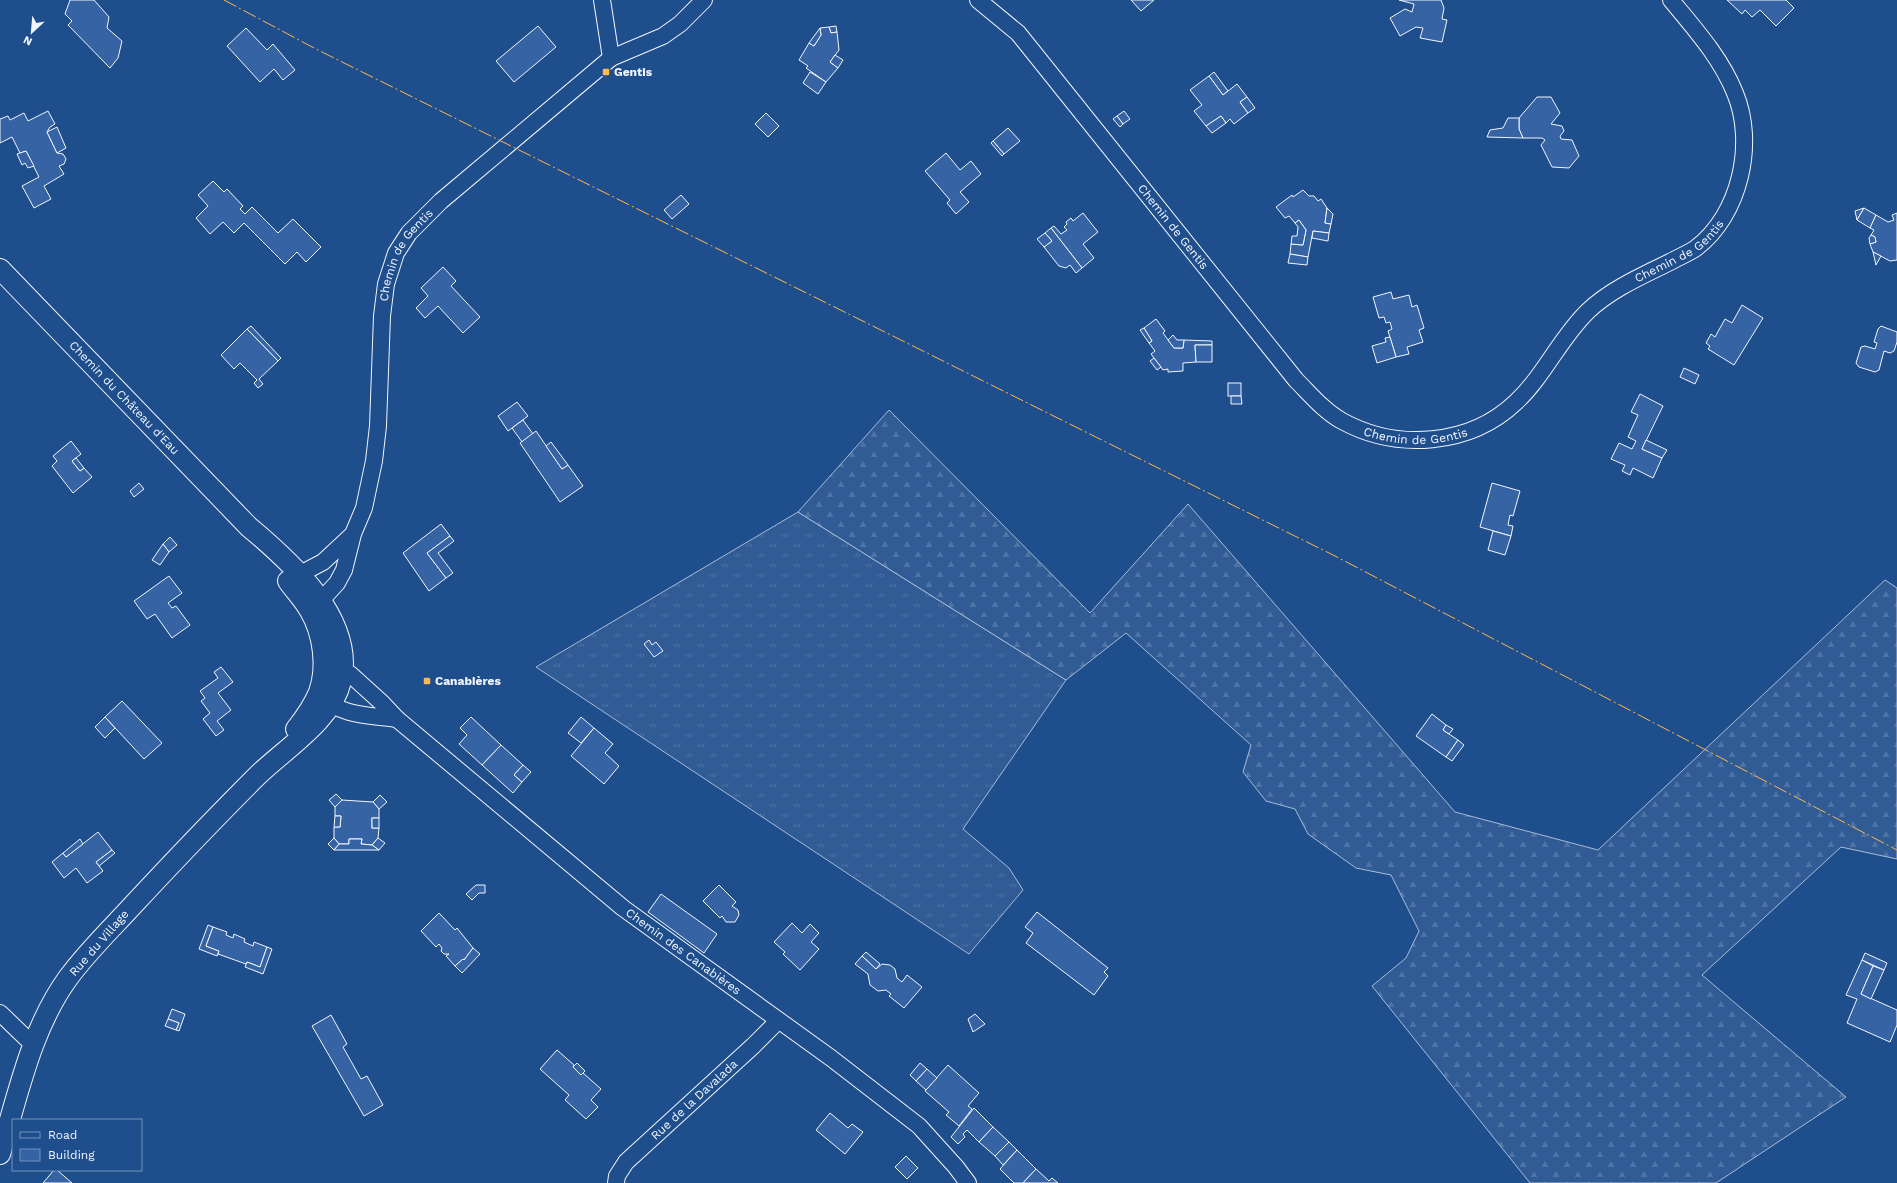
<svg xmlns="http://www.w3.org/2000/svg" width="1897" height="1183" font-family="'Work Sans',sans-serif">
<defs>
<pattern id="grass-tufts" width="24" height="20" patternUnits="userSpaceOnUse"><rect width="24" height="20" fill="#305b95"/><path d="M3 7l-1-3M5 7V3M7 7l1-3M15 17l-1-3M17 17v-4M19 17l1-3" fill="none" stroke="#4e73a5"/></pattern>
<pattern id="forest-firs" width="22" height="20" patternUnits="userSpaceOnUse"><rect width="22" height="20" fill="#305b95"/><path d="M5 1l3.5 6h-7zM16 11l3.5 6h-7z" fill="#4e73a5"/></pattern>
</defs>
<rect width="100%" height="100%" fill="#1f4e8c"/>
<!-- grass -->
<polygon fill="url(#grass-tufts)" stroke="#a8bbd7" points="798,512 1066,680 963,829 1009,868 1023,890 969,954 536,667"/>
<!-- forest -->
<polygon fill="url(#forest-firs)" stroke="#a8bbd7" points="889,410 1090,613 1188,504 1455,812 1598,850 1885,580 1897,588 1897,859 1841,847 1702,975 1846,1097 1716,1183 1530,1183 1372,986 1406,958 1419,931 1391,875 1356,868 1308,834 1295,809 1266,801 1243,772 1251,745 1126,633 1066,680 798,512"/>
<!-- building -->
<g fill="#3563a3" stroke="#f2f6ff">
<polygon points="70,0 94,0 109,17 107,28 122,41 118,58 110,68 68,25 72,21 65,14"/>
<polygon points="1131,0 1154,0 1141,11"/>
<polygon points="1399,0 1441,0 1444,8 1442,19 1447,20 1442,42 1420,38 1423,28 1416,27 1400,36 1390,18 1405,9 1412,12 1414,4"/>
<polygon points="1727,0 1786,0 1794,8 1776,26 1760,10 1752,17 1745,10 1742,14"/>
<polygon points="538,26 556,47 514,82 496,61"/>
<polygon points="836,26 837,32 831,33 829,27"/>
<polygon points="829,27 831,33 837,32 839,50 830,62 838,68 826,82 806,68 808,66 799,60 809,43 814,46 821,35 820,28"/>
<polygon points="246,28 267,50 273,44 295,70 283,80 274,69 260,82 227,46"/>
<polygon points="820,28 821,35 814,46 809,43"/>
<polygon points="835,55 843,60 838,68 830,62"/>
<polygon points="810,72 826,82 818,94 803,83"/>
<polygon points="1214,72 1228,91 1223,95 1209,76"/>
<polygon points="1209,76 1223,95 1237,84 1247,97 1240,102 1248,113 1234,124 1230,119 1226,123 1221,116 1206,126 1194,111 1202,105 1190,90"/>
<polygon points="1247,97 1255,108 1248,113 1240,102"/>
<polygon points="1537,97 1551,97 1560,113 1551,124 1562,126 1564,131 1560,136 1561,139 1572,140 1579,156 1569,168 1552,167 1541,145 1545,140 1542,138 1523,138 1519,129 1519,118"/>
<polygon points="48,111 55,124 50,127 47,132 57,153 63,154 66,159 64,164 59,166 64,174 44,186 51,199 34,208 22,186 39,177 26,151 20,153 12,137 0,143 0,119 8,116 10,120 24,113 28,121"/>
<polygon points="1124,111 1130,119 1123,124 1117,116"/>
<polygon points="766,113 779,126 768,137 755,124"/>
<polygon points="1117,116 1123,124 1120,127 1113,119"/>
<polygon points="1221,116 1226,123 1212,133 1206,126"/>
<polygon points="1508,118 1519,118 1519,129 1523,138 1487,137 1490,130 1503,128"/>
<polygon points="57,127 66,148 57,153 47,132"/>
<polygon points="1008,128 1020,141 1004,154 993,141"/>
<polygon points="993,141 1004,154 1002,156 991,143"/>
<polygon points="26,151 34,166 28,168 25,163 22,165 17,154"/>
<polygon points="946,153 960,170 971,161 981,174 960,192 969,202 956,214 947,203 950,200 925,171"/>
<polygon points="213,181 224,192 227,189 243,206 240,209 245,214 252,207 278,233 293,219 321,247 306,262 297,252 285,264 244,223 234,233 223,222 210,234 196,218 208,206 198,195"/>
<polygon points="1303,190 1309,196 1314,196 1318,201 1321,199 1327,208 1325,223 1331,224 1329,233 1313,231 1308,257 1290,254 1291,244 1303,245 1306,230 1299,220 1295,223 1289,216 1285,218 1276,207 1292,195 1293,197"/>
<polygon points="681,195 689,204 672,219 664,210"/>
<polygon points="1327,208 1333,214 1331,224 1325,223"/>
<polygon points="1864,208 1857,220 1855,211"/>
<polygon points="1864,208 1876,215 1870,228 1857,220"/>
<polygon points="1083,213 1098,232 1083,244 1094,258 1082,268 1051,228 1054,226 1061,234 1067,230 1064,227 1067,224 1066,222 1071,218 1073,221"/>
<polygon points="1897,213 1897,260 1890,261 1873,252 1870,244 1876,242 1875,237 1871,235 1874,230 1870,228 1876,215 1888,222 1894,220 1892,215"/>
<polygon points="1299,220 1306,230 1303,245 1291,244 1292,236 1297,236 1298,227 1295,223"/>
<polygon points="1051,228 1082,268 1076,273 1070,265 1066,268 1059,266 1044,247 1052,241 1045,233"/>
<polygon points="1313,231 1329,233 1328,241 1312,238"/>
<polygon points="1045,233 1052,241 1044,247 1037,239"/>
<polygon points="1871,235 1875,237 1876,242 1870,244 1869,238"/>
<polygon points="1873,252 1881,256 1876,265"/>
<polygon points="1290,254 1308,257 1307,265 1288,263"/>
<polygon points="443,267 456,281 451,286 480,317 463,333 438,306 425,318 416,308 428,296 421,288"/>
<polygon points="1391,292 1393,299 1409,295 1412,307 1417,305 1424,328 1419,330 1423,342 1407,347 1409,354 1396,357 1388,331 1392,329 1390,322 1386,323 1384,317 1379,318 1373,297"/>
<polygon points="1742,305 1763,318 1734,365 1708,349 1710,346 1706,343 1711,334 1715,337 1725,319 1732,323"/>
<polygon points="1156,319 1165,331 1163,333 1174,348 1183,348 1184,340 1212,341 1212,345 1195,345 1196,362 1183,363 1183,371 1168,372 1168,369 1163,370 1151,354 1155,351 1149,343 1152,341 1144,328"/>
<polygon points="251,326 281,358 278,361 247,329"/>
<polygon points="1881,326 1897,332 1897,342 1894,351 1890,353 1884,351 1879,370 1875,372 1859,367 1856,363 1861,347 1865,346 1875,349 1877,343 1874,342 1878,329"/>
<polygon points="1144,328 1152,341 1149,343 1140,330"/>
<polygon points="247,329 278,361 259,379 263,384 258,388 254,383 257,380 240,363 234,369 221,355"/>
<polygon points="1173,335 1177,340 1184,340 1183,348 1174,348 1168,340"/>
<polygon points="1390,337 1396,357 1377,363 1372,346 1386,342 1385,338"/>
<polygon points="1195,345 1212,345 1212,362 1196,362"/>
<polygon points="1154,358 1161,367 1157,370 1150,361"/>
<polygon points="1684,368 1699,375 1695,384 1680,377"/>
<rect x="1228" y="383" width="13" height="13"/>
<polygon points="1640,394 1663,406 1642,449 1662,458 1653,478 1633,468 1630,475 1622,471 1625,465 1611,459 1619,443 1632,449 1636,441 1628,437 1638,415 1631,412"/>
<polygon points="1231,396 1241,396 1242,404 1231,404"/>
<polygon points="517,402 528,416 508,431 498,416"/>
<polygon points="523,420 533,434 522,442 512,428"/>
<polygon points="536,431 562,469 568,465 583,486 560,502 520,443"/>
<polygon points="1646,440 1667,450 1662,458 1642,449"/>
<polygon points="71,441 81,454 72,461 80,471 84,468 92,477 73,493 52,466 57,461 53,456"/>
<polygon points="551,442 568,465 562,469 546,446"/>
<polygon points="76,458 84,468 80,471 72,461"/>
<polygon points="139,483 144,489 134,497 130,491"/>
<polygon points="1492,483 1520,491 1513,516 1510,515 1508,525 1513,526 1511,536 1480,527"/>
<polygon points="441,524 450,536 427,553 446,578 429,591 403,553"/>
<polygon points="1493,531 1511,536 1505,555 1488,550"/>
<polygon points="450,536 454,541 438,553 453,573 446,578 427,553"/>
<polygon points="170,537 177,545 169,552 163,544"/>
<polygon points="163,544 169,552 160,565 152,560"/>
<polygon points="169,576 182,593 168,603 172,608 176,606 190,625 172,638 155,614 147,619 134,601"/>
<polygon points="649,640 652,645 656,642 663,651 654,657 644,644"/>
<polygon points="221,667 233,682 218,693 231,710 217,721 224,730 216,736 203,719 210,713 201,701 205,698 200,691 218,678 214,672"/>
<polygon points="122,701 162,743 144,759 105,717"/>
<polygon points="1432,714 1446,725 1443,730 1458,740 1446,757 1416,736"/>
<polygon points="105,717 115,728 105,738 95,727"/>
<polygon points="471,717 501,745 482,765 459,744 467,735 460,728"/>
<polygon points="581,717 594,728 581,743 568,733"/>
<polygon points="1446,725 1453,729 1449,734 1443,730"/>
<polygon points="594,728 613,744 605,753 619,766 604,784 571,756"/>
<polygon points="1458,740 1464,745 1452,761 1446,757"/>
<polygon points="501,745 523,765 514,775 522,782 513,793 482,765"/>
<polygon points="523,765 531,772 522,782 514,775"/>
<polygon points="336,794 342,800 335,807 329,800"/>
<polygon points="380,795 387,802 379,809 373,802"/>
<polygon points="342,800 373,802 379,809 379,818 372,818 372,828 379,828 378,838 372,845 361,844 362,839 349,839 349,844 339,844 334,838 334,827 340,827 341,816 335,816 335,807"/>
<polygon points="335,816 341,816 340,827 334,827"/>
<rect x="372" y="818" width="7" height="10"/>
<polygon points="98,832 112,850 96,862 103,871 87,883 76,868 64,878 52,862 63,853 66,857"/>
<polygon points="334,838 339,844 334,850 328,844"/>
<polygon points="378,838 385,843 379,850 372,845"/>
<polygon points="80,839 83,844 66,857 63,853"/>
<polygon points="349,839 362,839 361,844 372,845 379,850 334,850 339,844 349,844"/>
<polygon points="112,850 115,853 99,866 96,862"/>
<polygon points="476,885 485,885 485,893 479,893 472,900 466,894"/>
<polygon points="719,885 736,902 732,906 738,910 739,915 735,922 726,922 722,916 720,918 703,901"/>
<polygon points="661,894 717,934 704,953 648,912"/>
<polygon points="1037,912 1108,968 1104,972 1108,976 1094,995 1026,943 1033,933 1025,927"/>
<polygon points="439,913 455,930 457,928 473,948 464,960 463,959 455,966 446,956 449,954 444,954 441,951 442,948 439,944 436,947 421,931"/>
<polygon points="792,923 802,933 810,924 819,933 811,942 819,949 800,970 783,954 785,952 774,942"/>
<polygon points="208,925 213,927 206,946 219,951 217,956 199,949"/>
<polygon points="213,927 227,932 226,935 233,938 234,934 245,939 244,942 253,946 254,942 267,947 260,967 247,962 246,964 218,954 219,951 206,946"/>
<polygon points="267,947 272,949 263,974 245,967 247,962 260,967"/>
<polygon points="473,948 480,954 462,973 455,966 463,959 464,960"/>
<polygon points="866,952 880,964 876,969 862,956"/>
<polygon points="1865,953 1887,963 1884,970 1862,960"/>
<polygon points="862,956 876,969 882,964 890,965 895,969 897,978 902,982 907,975 922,987 904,1008 889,996 891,994 886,990 878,991 870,985 868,974 855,964"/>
<polygon points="1862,960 1873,966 1861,994 1897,1010 1897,1025 1890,1042 1847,1023 1857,999 1846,995"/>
<polygon points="1873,966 1884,970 1871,999 1861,994"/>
<polygon points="172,1009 185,1014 179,1031 176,1030 179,1023 168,1019"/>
<polygon points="975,1014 985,1024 973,1032 968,1019"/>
<polygon points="331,1015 347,1044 343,1047 361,1079 367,1076 383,1105 364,1116 312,1026"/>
<polygon points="168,1019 179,1023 176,1030 165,1026"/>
<polygon points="557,1050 574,1065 573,1067 581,1075 583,1073 601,1089 591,1100 598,1107 586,1119 565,1100 569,1095 540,1069"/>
<polygon points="577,1063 585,1071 581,1075 573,1067"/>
<polygon points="920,1063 927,1069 916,1081 910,1075"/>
<polygon points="948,1065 979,1093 968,1106 972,1109 959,1126 946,1115 949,1112 925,1091"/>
<polygon points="927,1069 937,1078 926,1090 916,1081"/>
<polygon points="974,1108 993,1127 979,1142 967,1130 963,1134 965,1137 958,1144 951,1137"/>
<polygon points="830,1113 848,1128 852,1124 863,1132 845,1154 816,1130"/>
<polygon points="993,1127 1009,1142 995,1156 979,1142"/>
<polygon points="1009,1142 1017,1150 1003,1165 995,1156"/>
<polygon points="1017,1150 1036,1169 1023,1183 1014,1183 1000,1169"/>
<polygon points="906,1156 918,1168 907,1179 895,1167"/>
<polygon points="1036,1169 1049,1181 1052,1178 1058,1183 1023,1183"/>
<polygon points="54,1170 57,1170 72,1183 43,1183"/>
</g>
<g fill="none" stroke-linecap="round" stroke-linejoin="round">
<defs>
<g id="minor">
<polyline points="602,0 611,58"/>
<path id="s1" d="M978,0l40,33 278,347c14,14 28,31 46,41 55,30 128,25 174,-19 28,-26 44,-64 72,-91 23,-22 56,-36 84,-50 7,-4 17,-8 24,-13 44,-33 60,-105 39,-155 -14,-35 -40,-64 -64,-93"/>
<path id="s2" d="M353,534l-30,28 -19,10 -4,4 -1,20 20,2 7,-3 11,-12 7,-13 9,-36 11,-26 10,-47 4,-35 4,-110 4,-32 10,-31 13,-20 32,-32 170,-143 52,-22 17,-12 24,-24"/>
<path d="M322,696c19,21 49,19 75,23l-15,-16 -32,-29 -19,-1"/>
<path id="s3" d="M397,719l226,189 208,150 88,68 37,41 12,16"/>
<polyline points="0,1013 26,1038 34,1042"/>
<path id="s4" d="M616,1183l1,-7 9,-14 127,-116 25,-25"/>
</g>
<g id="tertiary">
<path id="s5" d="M0,269l249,258c42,35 106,92 92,154 -9,40 -58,69 -85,96 -42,42 -83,85 -123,128 -22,24 -46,47 -65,73 -37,51 -50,117 -68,176"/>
<path d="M288,581c7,10 16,19 22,30 13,22 18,56 9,81 -5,12 -15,27 -23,37"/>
</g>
</defs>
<!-- minor casing -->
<use href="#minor" stroke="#f2f6ff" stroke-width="18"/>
<!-- tertiary casing -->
<use href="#tertiary" stroke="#f2f6ff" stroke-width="22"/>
<!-- minor -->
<use href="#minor" stroke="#1f4e8c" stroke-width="16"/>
<!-- tertiary -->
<use href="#tertiary" stroke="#1f4e8c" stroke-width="20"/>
<!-- power -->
<polyline stroke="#ffb74d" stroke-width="1" stroke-dasharray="14 3 2 3" stroke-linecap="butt" points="224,0 314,48 1335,556 1897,850"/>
</g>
<!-- markers -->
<g fill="#ffb74d" stroke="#1f4e8c" stroke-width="1.5">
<rect x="602" y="68" width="8" height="8" rx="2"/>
<rect x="423" y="677" width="8" height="8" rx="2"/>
</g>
<g text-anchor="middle" stroke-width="3" stroke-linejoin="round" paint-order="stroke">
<!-- poi labels -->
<g font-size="12" font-weight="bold" fill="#f2f6ff" stroke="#1f4e8c" text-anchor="start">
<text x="614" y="76">Gentis</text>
<text x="435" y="685">Canabières</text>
</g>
<!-- street labels -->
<g font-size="12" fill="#f2f6ff" stroke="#1f4e8c">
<text dy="4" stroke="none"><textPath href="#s1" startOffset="300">Chemin de Gentis</textPath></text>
<text dy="4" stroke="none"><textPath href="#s1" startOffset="971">Chemin de Gentis</textPath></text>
<text dy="4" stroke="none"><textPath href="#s2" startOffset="473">Chemin de Gentis</textPath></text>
<text dy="4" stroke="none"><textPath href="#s5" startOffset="179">Chemin du Château d'Eau</textPath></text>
<text dy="4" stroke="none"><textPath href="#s1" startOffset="635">Chemin de Gentis</textPath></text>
<text transform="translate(99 943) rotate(-49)" y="4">Rue du Village</text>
<text dy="4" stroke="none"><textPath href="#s3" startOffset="369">Chemin des Canabières</textPath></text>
<text dy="4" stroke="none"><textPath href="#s4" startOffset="116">Rue de la Davalada</textPath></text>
</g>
</g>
<!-- legend -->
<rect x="12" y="1119" width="130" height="52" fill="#1f4e8c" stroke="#7391ba"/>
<rect x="20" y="1132" width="20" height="6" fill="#1f4e8c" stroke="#7391ba"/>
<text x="48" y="1139" font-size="12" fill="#f2f6ff">Road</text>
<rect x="20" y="1149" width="20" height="12" fill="#3563a3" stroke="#7391ba"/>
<text x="48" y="1159" font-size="12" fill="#f2f6ff">Building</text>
<!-- north arrow -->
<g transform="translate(32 32) rotate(206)" stroke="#1f4e8c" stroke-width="3" paint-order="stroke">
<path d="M0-3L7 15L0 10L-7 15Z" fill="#f2f6ff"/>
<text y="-6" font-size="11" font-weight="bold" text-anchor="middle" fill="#f2f6ff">N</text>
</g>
</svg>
